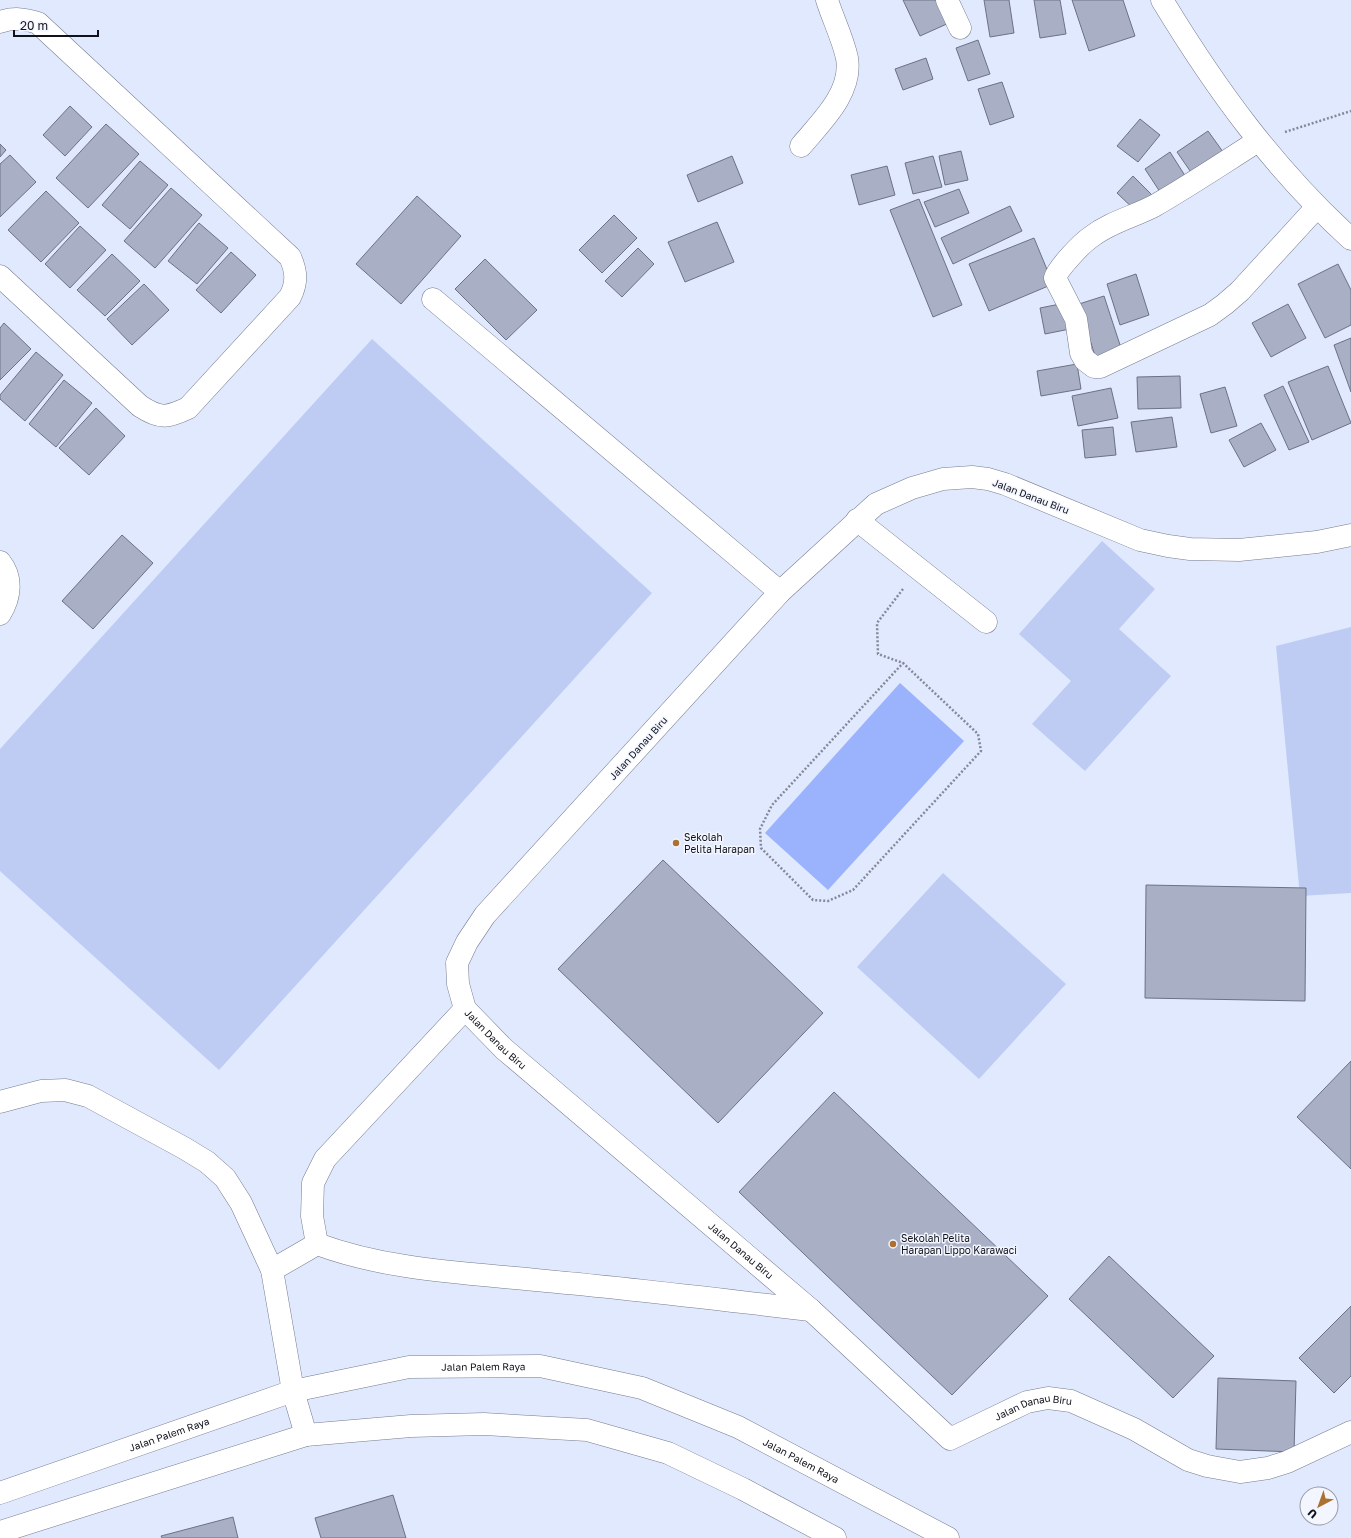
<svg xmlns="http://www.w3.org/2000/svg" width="1351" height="1538" font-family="'Golos Text',sans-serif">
<rect width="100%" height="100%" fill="#e1e9fe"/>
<!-- green -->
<g fill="#beccf4">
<polygon points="372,339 652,593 219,1070 0,871 0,749"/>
<polygon points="1102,541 1155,589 1119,629 1171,676 1085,771 1032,724 1071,681 1019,634"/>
<polygon points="1351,627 1351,893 1300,896 1276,646"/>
<polygon points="943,873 1066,984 979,1079 857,967"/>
</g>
<!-- water -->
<polygon fill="#9bb2fd" points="900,683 964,741 828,890 765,833"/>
<!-- building -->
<g fill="#a9b0c5" stroke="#6c7285">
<polygon points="903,0 938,0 949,23 920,36"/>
<polygon points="984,0 1009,0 1014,33 990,37"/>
<polygon points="1034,0 1060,0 1066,34 1040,38"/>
<polygon points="1072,0 1123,0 1135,36 1089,51"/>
<polygon points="978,40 990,74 968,81 956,48"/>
<polygon points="926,58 933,79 903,90 895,69"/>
<polygon points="1002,82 1014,117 990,125 978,89"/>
<polygon points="70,106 92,127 65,156 43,135"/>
<polygon points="1140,119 1160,135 1138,162 1117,146"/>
<polygon points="106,124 139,154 88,208 56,178"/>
<polygon points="1208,131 1226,156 1195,178 1177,152"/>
<polygon points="0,144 6,150 0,157"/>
<polygon points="961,151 968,180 945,185 939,156"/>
<polygon points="1170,152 1189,182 1164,198 1145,169"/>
<polygon points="10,155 36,182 0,217 0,164"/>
<polygon points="732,156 743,183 698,202 687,175"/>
<polygon points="933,156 942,187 913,194 905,163"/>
<polygon points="140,161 168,185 130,229 102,205"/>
<polygon points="887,166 895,195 859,205 851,175"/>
<polygon points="1133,176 1153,196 1138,213 1117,193"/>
<polygon points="171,188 202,215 155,268 124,241"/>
<polygon points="959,189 969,213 935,227 924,202"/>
<polygon points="46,191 79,223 41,262 8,230"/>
<polygon points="417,196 461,236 401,304 356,264"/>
<polygon points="919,199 962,305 933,317 890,210"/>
<polygon points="1010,206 1022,231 953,264 941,238"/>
<polygon points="614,215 637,238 602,273 579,250"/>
<polygon points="717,222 734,262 685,282 668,242"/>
<polygon points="199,223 228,248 197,284 168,261"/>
<polygon points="80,226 106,250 70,288 45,264"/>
<polygon points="1034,238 1053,284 989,311 969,264"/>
<polygon points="638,248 654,264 622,297 605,281"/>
<polygon points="231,252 256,275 221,313 196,290"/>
<polygon points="112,254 140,281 105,316 77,290"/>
<polygon points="485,259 537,310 506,340 455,289"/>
<polygon points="1338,264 1351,290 1351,325 1325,338 1298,284"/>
<polygon points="1136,274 1149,315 1120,325 1107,284"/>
<polygon points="144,284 169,310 132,345 107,319"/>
<polygon points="1104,296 1122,351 1096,359 1079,304"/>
<polygon points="1065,303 1070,329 1045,334 1040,308"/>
<polygon points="1288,304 1306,338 1271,357 1252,323"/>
<polygon points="4,323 31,349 0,380 0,328"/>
<polygon points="1351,338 1351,392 1334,345"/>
<polygon points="36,352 63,375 25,421 0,399 0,395"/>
<polygon points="1077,364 1081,389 1041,396 1037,371"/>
<polygon points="1328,366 1351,423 1312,440 1288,382"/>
<polygon points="1180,376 1181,408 1138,409 1137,377"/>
<polygon points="64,380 92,403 56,447 29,424"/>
<polygon points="1283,386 1309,442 1289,450 1264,395"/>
<polygon points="1225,387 1237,426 1211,433 1200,394"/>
<polygon points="1111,388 1118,418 1078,426 1072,396"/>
<polygon points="96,408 125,436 89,475 59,448"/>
<polygon points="1172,417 1177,447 1136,452 1131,422"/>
<polygon points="1261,423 1276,450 1244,467 1229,440"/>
<polygon points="1113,427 1116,455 1085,458 1082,430"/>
<polygon points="122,535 153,563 93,629 62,601"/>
<polygon points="663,860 823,1013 718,1123 558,969"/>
<polygon points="1146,885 1306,888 1305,1001 1145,998"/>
<polygon points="1351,1061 1351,1169 1297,1117"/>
<polygon points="834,1092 1048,1296 952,1395 739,1192"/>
<polygon points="1109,1256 1214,1356 1173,1398 1069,1299"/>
<polygon points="1351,1306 1351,1376 1334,1393 1299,1358"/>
<polygon points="1218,1378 1296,1381 1294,1452 1216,1449"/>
<polygon points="393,1495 406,1538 321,1538 315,1518"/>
<polygon points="233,1517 238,1538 162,1538 161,1536"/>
</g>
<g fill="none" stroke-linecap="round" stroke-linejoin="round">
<defs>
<g id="minor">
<polyline points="947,0 960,28"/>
<path d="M1162,0c54,89 112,169 189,239"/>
<path d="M0,22c14,-5 24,-3 38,1l252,234c7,15 7,26 0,40l-102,111c-21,10 -28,11 -48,-2l-140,-130"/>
<path d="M1258,141c-35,22 -69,45 -104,65 -21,11 -44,16 -63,31 -9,6 -33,31 -36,41l21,41 5,34 4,7 9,7h6l110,-52 15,-11 15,-13 76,-83"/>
<path d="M801,146c19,-23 52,-53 46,-88 -4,-19 -14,-39 -20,-58"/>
<polyline points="433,299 780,592"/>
<polyline points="857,520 986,622"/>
<path id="s1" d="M1351,535l-34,7 -78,8 -49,-1 -22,-3 -28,-6 -135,-56 -17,-5 -16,-2 -29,2 -31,9 -36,16 -96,88 -295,323 -18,27 -10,21 1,21 7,25 39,40 307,261 139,129 77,-37 21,-4 23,3 63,28 54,31 19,6 33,6 28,-4 19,-6 64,-30"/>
<path d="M0,562c13,16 10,36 0,52"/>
<polyline points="0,1102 41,1091 65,1090 88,1096 184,1148 207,1162 225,1178 241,1203 272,1270 293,1391 306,1435"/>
<polyline points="317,1244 312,1216 313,1183 325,1159 465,1009"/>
<path d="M272,1270l45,-26c73,27 152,29 229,37 89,8 177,19 265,29"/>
<path id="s2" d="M0,1493l293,-102 116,-24 131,-1 102,22 96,39 210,111"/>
<polyline points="0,1532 306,1435 411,1426 484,1424 587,1430 668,1453 743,1489 835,1538"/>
</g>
</defs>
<!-- minor casing -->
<use href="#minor" stroke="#767c8f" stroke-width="23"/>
<!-- path -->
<g stroke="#838998" stroke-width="2.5" stroke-dasharray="2 2" stroke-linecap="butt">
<polyline points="1285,132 1351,111"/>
<polyline points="903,589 877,623 878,654 903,663 978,734 981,751 853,890 828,901 813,900 761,848 760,829 772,805 903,663"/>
</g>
<!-- minor -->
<use href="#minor" stroke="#fff" stroke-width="22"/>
</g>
<!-- markers -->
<g fill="#ac7132" stroke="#f3f6ff" stroke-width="1.5">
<circle cx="676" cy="843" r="4"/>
<circle cx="893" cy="1244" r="4"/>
</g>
<g text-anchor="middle" stroke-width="3" stroke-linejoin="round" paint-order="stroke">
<!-- street labels -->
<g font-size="10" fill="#10121a" stroke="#f3f6ff">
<text transform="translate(1031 496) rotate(21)" y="4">Jalan Danau Biru</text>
<text transform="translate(638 748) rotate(-48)" y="4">Jalan Danau Biru</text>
<text dy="4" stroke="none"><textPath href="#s1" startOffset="1207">Jalan Danau Biru</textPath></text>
<text dy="4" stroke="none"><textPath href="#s1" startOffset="1531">Jalan Danau Biru</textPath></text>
<text dy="4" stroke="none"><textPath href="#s2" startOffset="503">Jalan Palem Raya</textPath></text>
<text dy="4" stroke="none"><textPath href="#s1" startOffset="1903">Jalan Danau Biru</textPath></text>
<text dy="4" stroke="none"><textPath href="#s2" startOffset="179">Jalan Palem Raya</textPath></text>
<text dy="4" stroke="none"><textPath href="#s2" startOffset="839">Jalan Palem Raya</textPath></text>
</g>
<!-- poi labels -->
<g font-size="10" fill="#10121a" stroke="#f3f6ff" text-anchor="start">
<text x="684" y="841">Sekolah<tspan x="684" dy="12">Pelita Harapan</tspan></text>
<text x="901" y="1242">Sekolah Pelita<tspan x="901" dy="12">Harapan Lippo Karawaci</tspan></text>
</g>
</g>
<!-- north arrow -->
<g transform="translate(1319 1506) rotate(221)"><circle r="19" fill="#f3f6ff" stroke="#989ba3"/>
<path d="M0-3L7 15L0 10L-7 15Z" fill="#ac7132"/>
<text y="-6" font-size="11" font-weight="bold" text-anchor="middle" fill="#10121a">U</text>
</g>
<!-- scale -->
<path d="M14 30v6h84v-6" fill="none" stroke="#10121a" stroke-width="2"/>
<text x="20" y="30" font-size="12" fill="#10121a" stroke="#f3f6ff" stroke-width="3" paint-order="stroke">20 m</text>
</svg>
